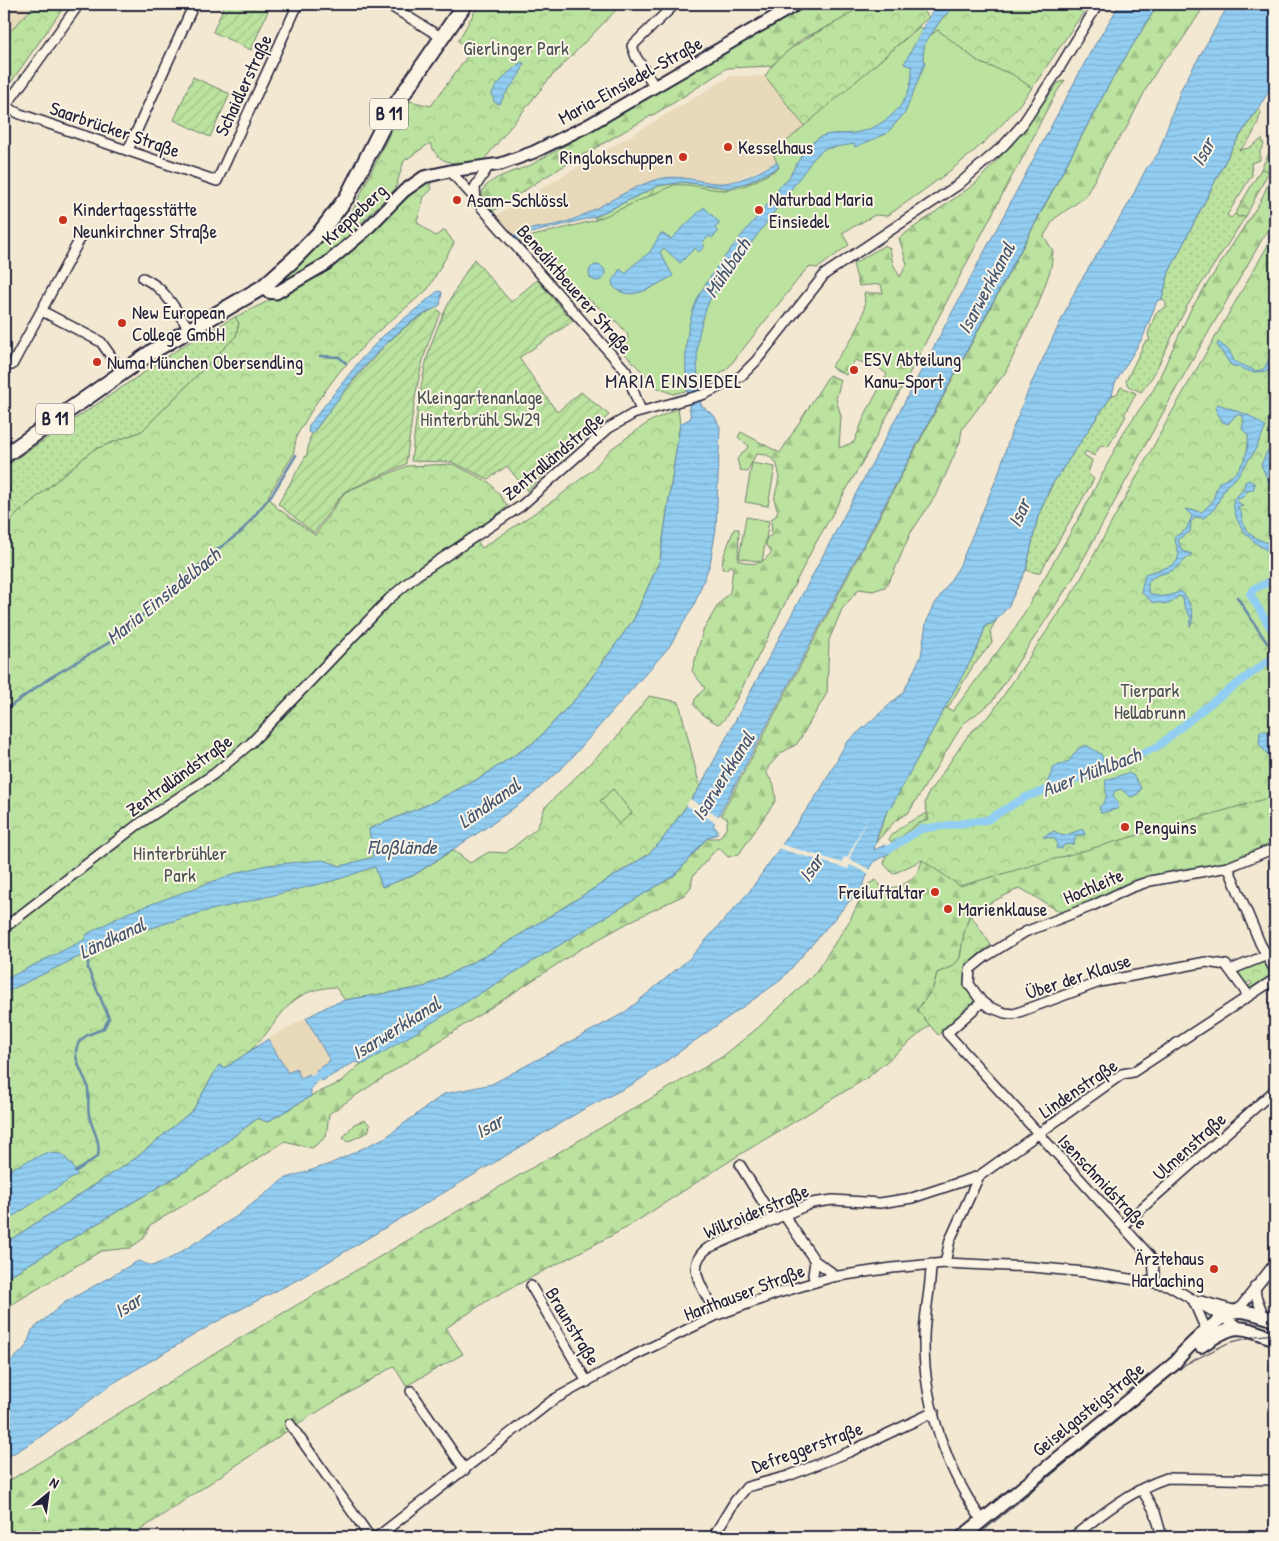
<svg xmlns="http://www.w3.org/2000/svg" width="1279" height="1541" font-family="'Patrick Hand',sans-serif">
<defs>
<pattern id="grass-dots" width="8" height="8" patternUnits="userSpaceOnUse" patternTransform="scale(1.25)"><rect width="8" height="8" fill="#bbe29e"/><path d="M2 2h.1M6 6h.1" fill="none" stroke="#a0c289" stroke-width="1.8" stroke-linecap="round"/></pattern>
<pattern id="forest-firs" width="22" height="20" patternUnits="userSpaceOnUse" patternTransform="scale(1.25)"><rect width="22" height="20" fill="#bbe29e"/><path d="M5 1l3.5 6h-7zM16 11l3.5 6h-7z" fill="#a0c289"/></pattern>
<pattern id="park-crowns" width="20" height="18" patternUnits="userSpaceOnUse" patternTransform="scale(1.25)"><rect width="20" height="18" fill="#bbe29e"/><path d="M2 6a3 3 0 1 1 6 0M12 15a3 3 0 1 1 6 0" fill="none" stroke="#a0c289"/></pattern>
<pattern id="garden-furrows" width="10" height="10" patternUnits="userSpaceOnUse" patternTransform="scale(1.25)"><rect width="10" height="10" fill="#bbe29e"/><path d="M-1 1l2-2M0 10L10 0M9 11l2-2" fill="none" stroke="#a0c289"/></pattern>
<pattern id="water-rules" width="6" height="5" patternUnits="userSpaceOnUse" patternTransform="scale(1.25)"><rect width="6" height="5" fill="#92cef2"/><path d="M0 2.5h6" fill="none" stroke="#7eb1d0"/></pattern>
</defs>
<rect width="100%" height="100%" fill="#f3e8d2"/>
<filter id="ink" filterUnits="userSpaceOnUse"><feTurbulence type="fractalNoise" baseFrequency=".02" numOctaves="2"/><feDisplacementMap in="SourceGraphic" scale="10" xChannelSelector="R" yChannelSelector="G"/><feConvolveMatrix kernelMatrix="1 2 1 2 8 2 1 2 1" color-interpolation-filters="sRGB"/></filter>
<g filter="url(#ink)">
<!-- built -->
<g fill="#e9d9bb">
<polygon points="4,4 36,4 4,38"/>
<polygon points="731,76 765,76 805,127 773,153 777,162 733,181 717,183 676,177 652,181 586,214 565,222 520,231 512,237 499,220 497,215"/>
<polygon points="306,1018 330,1062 316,1070 322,1081 315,1085 309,1074 301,1078 288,1073 268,1039"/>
</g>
<!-- grass -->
<g fill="url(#grass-dots)" stroke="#6e826c">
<path d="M1258,109l3,3c-4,15 -9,28 -22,38l10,-2 13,-9 2,6 -4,6v9l-9,3 1,12 -25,40 4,3 4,-4 5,3 6,-1 -59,90 -34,70 -12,16 -13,-6 -2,-5 19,-39 5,-1 -2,-7 8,-21 10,-6v-4l-4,-4 7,-27 63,-124z"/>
<polygon points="1275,142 1275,158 1269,171 1261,169"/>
<polygon points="235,317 239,323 236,336 142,431 93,450 18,513 4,529 4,467 186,344"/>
<polygon points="1121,387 1136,393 1124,415 1126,416 1108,447 1101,445 1094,456 1086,451 1084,455 1092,460 1088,474 1094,479 1041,571 1037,573 1026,570 1038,516 1053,483 1112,395 1117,394"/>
<polygon points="997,619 990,631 992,643 973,666 947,709 944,707 978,647 986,625 992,624"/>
</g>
<!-- forest -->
<g fill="url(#forest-firs)" stroke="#6e826c">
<path d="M810,4h54l-21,15 -41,20 -31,27 -44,2 -52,34 -130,75 -50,33 -5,2c-26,-30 19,-38 41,-47z"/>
<polygon points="1158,4 1201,4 1201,11 1180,43 1162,62 1148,85 1126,129 1110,151 1085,197 1054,219 1044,236 1053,251 1051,268 1038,305 1005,373 962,429 960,442 938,492 910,534 893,574 885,587 873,591 859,589 842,609 829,640 827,693 797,744 781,753 768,767 767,774 774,785 776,800 739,854 728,857 718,847 693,876 691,887 684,895 635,919 579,950 352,1098 329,1114 326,1137 312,1148 285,1141 208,1191 150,1225 143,1239 130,1248 101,1251 4,1309 4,1279 197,1164 258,1118 267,1122 311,1096 341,1082 358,1066 675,875 707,838 719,838 726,829 728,819 721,815 1112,79"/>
<path d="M1065,80c-22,30 -34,67 -54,98l-139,267 -58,101 -77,152 -13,22 -6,4 -14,-8 -10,-11 1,-6 10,-11 -13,-17 11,-40 15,-26 12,-13 3,-24 -2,-3 -4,4h-5l1,-11 11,-29h5l-1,31c16,6 23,5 34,-8l-6,-7v-7l6,-3 -1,-16 5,-3 2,-6c-8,-13 1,-21 1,-36 0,-3 -2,-8 -3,-12l-9,-7 -11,-1 -9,18 -7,-2 -3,-11 12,-13 -11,-9 3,-5 39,21 49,-78 12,5 -5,19 5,17 -2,32 15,-6 12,-29 21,-39 -8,-6 -24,-8 -9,15 -15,-8c16,-23 38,-45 33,-74h19l-2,-9 -22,2 -6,-22 32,-19 5,4 3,15 7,13 7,-13 -8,-26 77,-55 39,-42 43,-58z"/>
<polygon points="779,167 775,185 644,198 640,203 596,220 594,217 658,186 683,182 729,188 749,182"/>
<polygon points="1275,168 1275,217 1177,387 1072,580 992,702 963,724 909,812 895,821 876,842 888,808 890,809 944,707 953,711 1016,627 1083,511 1125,430 1154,389 1191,309 1260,202"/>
<polygon points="1261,169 1269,171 1246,216 1239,217 1235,214"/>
<path d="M1275,761v84l-45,19 -69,12 -99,37 -42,-25 -50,25 -6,20 -4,25 -7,8 -16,7 -4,15 -16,22 13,15 -63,53 -128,77 -113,73 -136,71 -44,29 17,26 -57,32 -12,-20 -95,57 -169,114h-126v-53l238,-147 480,-280 38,-31 55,-53 35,-53 17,-35 9,-5 7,9c19,-1 35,-9 39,-29z"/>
<path d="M966,797l-56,37 -19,8 -2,-3c12,-19 56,-32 77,-42z"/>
<polygon points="365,1120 370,1125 368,1132 347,1142 343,1138 354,1124"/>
</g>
<!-- park -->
<g fill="url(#park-crowns)" stroke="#6e826c">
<polygon points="36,4 66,4 4,92 4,38"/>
<path d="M479,4h143l-73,75 -66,82c-24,3 -43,7 -53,-18l-26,18 -9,28 -70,70 -47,27 75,-76 37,-77 20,-32 21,5 40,-55 -13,-10z"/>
<path d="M864,4h53l12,13 -124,110 -40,-51c18,-29 49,-41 77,-57 8,-4 14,-13 22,-15z"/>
<polygon points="958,4 1089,4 1032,88 1011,74 980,63 939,31 931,34 943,17"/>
<path d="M428,178l4,11 -8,8 -7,25 18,14 10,-6 9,13 -26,46 -52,44 -36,38 -24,32 -19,32 -4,20 -25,41 8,11 39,28 30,-43 62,-26 46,-2 36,18 19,24 -36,28 10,14 75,-50 35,-28 19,-21 38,-27 29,-14 2,16 -20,136 -26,59 -55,76 -43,46 -56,37 -51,26 -60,25 13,58 32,-12 39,-25 17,13 19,-11 17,1 31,-25 8,-21 70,-68 34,-43 30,6 21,85 -38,53 -13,14 -160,100 -65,33 -79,13 -10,-13c-50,3 -51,31 -82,61 -7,7 -17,12 -25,18l-5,2 -4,-3 -26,45 -57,48 -132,86v-715l14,-16 75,-63 49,-19 94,-95 3,-13 -4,-6 44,-21z"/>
<polygon points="1275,233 1275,796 960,886 922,860 893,874 884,864 887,848 917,824 929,820 925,804 928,794 969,734 991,714 1077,586 1172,412"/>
<path d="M970,914l21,31c-17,12 -22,17 -27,37l14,19 -40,34 -21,-25 16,-22 4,-15 16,-7 7,-8 4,-25z"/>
<polygon points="1262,961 1272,974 1249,989 1247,987 1252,984 1250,981 1245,984 1238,972"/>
</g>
<!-- garden -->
<g fill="url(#garden-furrows)" stroke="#6e826c">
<polygon points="225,4 271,4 251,50 213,32"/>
<polygon points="193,77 230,94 210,137 174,120"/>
<path d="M474,259l37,43 26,-22 36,41 -54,37 38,54 24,-20 28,23 -82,76 -20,-25 -19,13 -36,-17 -41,-1c5,-37 8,-74 18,-110 10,-32 27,-64 45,-92z"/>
<path d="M436,307l5,6c-24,46 -28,100 -35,151l-62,28 -30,41 -36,-29 29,-50 3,-17 31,-42 45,-51 22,-19z"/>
</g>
<!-- pitch -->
<g fill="#bbe29e" stroke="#6e826c">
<path d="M919,27l13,7 6,-4 42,33 32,11 20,14c-41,57 -88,88 -145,128l-12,-1 -33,18 7,12 -31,23 -9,-1 -6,6 -75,95 -26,19 -29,7 -15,-6 -37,-38 6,-8 1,-7 -10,-12 -31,-25 -5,5 -57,-62 4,-4 67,-17 78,-35c17,-2 34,5 51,5 19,-1 38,-13 54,-22l-6,-15z"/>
<polygon points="752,463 775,467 768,506 745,502"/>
<polygon points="746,517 769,521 762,562 739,558"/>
<polygon points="613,789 632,813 619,824 600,801"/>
</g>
<!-- water -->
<g fill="url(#water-rules)" stroke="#6589a9">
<path d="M940,4h18l-15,13 -18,26 -2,12 2,8 -20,50 -19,21 -31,13 -1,-3 -30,5 -10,9 -104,141c-17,41 -14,62 -9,106l14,12 5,10 -4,102 -6,35 -16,41 -25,42 -103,117 -33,30 -37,27 -82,54 -32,12 -7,-20c-15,4 -27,10 -43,14l-137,33 -81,26 -110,53v-13l80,-40 3,-6 40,-21 109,-40 31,-8 56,-5 18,6 32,-9 -4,-28 60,-25 51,-26 56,-37 43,-46 55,-76 26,-59 20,-136 11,-6c-6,-37 -10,-82 6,-118 15,-33 57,-78 80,-108l3,-7 6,-3c9,-14 17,-34 31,-43 11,-8 25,-4 37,-6 32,-5 60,-31 58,-66l-8,-3 27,-50z"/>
<polygon points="1120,4 1158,4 1112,79 713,826 717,829 717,834 707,838 675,875 364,1064 355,1062 322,1081 316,1070 330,1061 306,1018 330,1005 345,1000 424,987 489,954 649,854 662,840 700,787 1090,53"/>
<polygon points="1229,4 1275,4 1275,82 1232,148 1169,272 1162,299 1157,301 1143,337 1115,383 1112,395 1051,486 1038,516 1026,570 1008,607 992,624 986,625 978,647 890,809 888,809 878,832 874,850 885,845 890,853 873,862 862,887 781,980 635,1083 584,1109 301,1278 216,1322 115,1382 36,1440 4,1459 4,1368 26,1347 32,1330 64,1303 138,1261 152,1266 173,1257 237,1216 284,1179 330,1164 386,1137 444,1094 492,1084 624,1013 689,959 749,892 821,789 846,743 903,693 921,656 926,623 935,604 959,567 998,475 1011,433 1031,384 1057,329 1078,285 1128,205 1146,169 1158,154 1181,89"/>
<path d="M520,63h4c-4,17 -18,26 -24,41l-6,-2 -2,-9c8,-13 16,-20 28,-30z"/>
<path d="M777,162l2,5 -30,15 -20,6 -46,-6 -25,4 -64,31 -71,18 -8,6 -3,-4c16,-11 36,-9 54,-15 33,-11 65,-38 98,-44 18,-3 35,4 53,5 21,1 42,-11 60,-21z"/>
<path d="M704,207l16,16 -5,5 3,4 -6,6 -3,-2 -7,7 3,3 -6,6 -4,-4 -15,15 -16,-15 -4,4 13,24c-17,8 -42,29 -60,10l-1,-5 8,-12 6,5 5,-7 19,-15 11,-19 10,6z"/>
<circle cx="597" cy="273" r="8"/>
<path d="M438,291l4,1 -2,13c-11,7 -23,12 -33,20 -37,30 -67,71 -95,109l-4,-2 1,-7 53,-67 21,-22z"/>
<polygon points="1218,342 1229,350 1234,361 1256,371 1264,369 1268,361 1275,359 1275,371 1252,372 1231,365 1217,345"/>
<path d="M1218,404l32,12 16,11 -12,25 -18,26 -10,8 -11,22 -11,10 -9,-1 -4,5 -1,10 -12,7 4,12 10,3c-6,5 -12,11 -19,16 -11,6 -30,4 -24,23 11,6 21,3 32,-2 8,8 16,27 9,35l1,-8 -7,-12 -1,-8 -4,-2 -10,8 -17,-2 -11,-10 4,-18 26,-8 6,-5 2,-7 -5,-17 12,-7 6,-14 -7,-7 17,3 10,-10 7,-20c20,-4 31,-28 29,-47l-6,-6 2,-9 -2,-5h-6l-8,9 -5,-2 -8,-13z"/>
<polygon points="1275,434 1275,462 1269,466 1272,481 1269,482 1261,465"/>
<path d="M1249,480l6,4 -2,6 -6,1 -4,6 -7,3 7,6 -6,1c6,6 4,9 6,15 3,13 14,17 25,21l7,-3v14c-23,-10 -41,-27 -42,-54l10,-10 2,-8z"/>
<polygon points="1260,731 1267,731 1275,742 1275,759 1268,755 1259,744"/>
<polygon points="1086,745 1101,754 1107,768 1049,788 1047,783 1054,767 1069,761 1078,749"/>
<path d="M1128,773l6,3 7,12 -3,6 -7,3 -10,-8 -6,2 -2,4 6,11 -2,3 -16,4 -2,-6c12,-8 5,-18 7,-27z"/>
<polygon points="1083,829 1085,835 1076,835 1074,844 1064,845 1062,849 1056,848 1057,843 1054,838 1043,837 1054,831 1063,836"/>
<polygon points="268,1039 288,1073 296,1068 301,1078 309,1074 315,1085 311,1089 311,1096 267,1122 258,1118 197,1164 4,1279 4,1244 136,1158 193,1110 219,1065 223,1068 228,1066"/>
<polygon points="46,1153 62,1154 72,1165 77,1175 4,1222 4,1172"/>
</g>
<!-- pier -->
<g fill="#f3e8d2">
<polygon points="690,799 720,817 716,823 686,805"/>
<polygon points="869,814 849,859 871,870 869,874 850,865 848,869 777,848 780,844 843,863 842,861 844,857 847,858"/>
</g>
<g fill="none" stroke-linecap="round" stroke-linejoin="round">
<!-- stream -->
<g stroke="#6589a9" stroke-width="2.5">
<polyline points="320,356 339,357 346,363"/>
<polyline points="1237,597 1267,643"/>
<polyline points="4,711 48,679 115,639 218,549 241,532 273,493 296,455"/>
<path d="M75,1172l23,-16c3,-17 -6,-26 -9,-41 -2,-10 1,-21 -2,-31 -6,-15 -21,-35 -1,-48 5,-3 13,-5 18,-8l5,-10 -21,-49v-10"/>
</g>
<!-- canal -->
<g stroke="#92cef2" stroke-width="8">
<polyline points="1275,580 1255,588 1250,594 1271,629 1275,631"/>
<polyline points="889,849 921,829 987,820 1026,797 1107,768 1157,747 1211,703 1275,656"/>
<polyline points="305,1084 327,1071"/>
</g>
<defs>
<g id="minor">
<polyline points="387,4 441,37"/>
<polyline points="655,87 636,57 632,46 675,4"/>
<polyline points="4,106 20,114 217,181 298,4"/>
<polyline points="5,107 79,4"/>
<polyline points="128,150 194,4"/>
<polyline points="488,167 475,187 476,201 626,371 641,411"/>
<polyline points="450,171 471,194 475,195"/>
<path d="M143,278c24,11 32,32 47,52"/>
<polyline points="42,311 101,342 122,372"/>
<polyline points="12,365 81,237"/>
<polyline points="1228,867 1260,943 1275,971"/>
<polyline points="4,928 136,826 214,774 251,743 389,599 417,575 521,506 609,428 633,414 705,394 741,376 756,361 825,274 958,185 1004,145 1022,125 1057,72 1098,4"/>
<polyline points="1230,970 1265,956"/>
<polyline points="1248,995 1226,965 1206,962 1100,982 1014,1014 1005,1013 989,1007 982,1002 969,984 970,969 985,957 1025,932 1092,906 1130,888 1150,881 1228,867 1275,848"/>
<polyline points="982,1002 947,1033 1149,1255 1153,1261 1155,1282"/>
<polyline points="740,1165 774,1220"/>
<polyline points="784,1215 815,1261 831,1272 832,1277"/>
<polyline points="1123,1225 1275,1090"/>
<polyline points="945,1263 950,1240 979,1176 1122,1074 1133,1072 1275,979"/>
<path d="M931,1264c0,27 -8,53 -7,80 0,61 23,127 58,176"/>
<polyline points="815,1282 813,1275 815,1261"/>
<polyline points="531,1286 587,1382"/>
<polyline points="1255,1286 1256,1296 1264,1317"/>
<polyline points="1193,1300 1207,1332"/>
<polyline points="1201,1301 1237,1311"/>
<polyline points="1235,1314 1275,1263"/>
<path d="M717,1315c-11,-22 -35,-49 -9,-67l104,-45 21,-3 47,3 32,-5 67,-22"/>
<polyline points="411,1391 465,1470"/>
<polyline points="290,1424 370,1537"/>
<polyline points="1142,1490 1155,1512 1162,1537"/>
<polyline points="377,1537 553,1400 627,1359 717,1315 775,1294 832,1277 892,1268 945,1263 1032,1267 1085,1272 1168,1285 1241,1328"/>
<polyline points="713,1537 735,1501 747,1487 788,1476 849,1452 934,1412"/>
<path d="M1073,1537c27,-22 60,-48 94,-59l108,2"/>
</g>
<polyline id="tertiary" points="263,287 268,292 276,293 326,264 365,231 404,191 424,177 450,171 501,164 534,152 587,126 797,4"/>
<g id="secondary">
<path d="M1201,1346c35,-24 37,-21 74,-7"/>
<path d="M962,1537l212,-173c8,-12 49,-52 63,-53 12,-1 27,6 38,9"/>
</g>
<polyline id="primary" points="4,456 153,351 263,287 293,260 322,230 347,197 388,116 465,4"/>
</defs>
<!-- minor casing -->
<use href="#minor" stroke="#22223b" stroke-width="12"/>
<!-- tertiary casing -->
<use href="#tertiary" stroke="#22223b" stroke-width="15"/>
<!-- secondary casing -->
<use href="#secondary" stroke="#22223b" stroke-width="16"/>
<!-- primary casing -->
<use href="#primary" stroke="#22223b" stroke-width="18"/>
<!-- minor -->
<use href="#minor" stroke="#fcf5e5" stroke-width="9"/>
<!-- tertiary -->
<use href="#tertiary" stroke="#fcf5e5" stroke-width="11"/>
<!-- secondary -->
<use href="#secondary" stroke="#fcf5e5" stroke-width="12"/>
<!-- primary -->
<use href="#primary" stroke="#fcf5e5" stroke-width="14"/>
<!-- tram -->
<polyline stroke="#22223b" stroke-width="1" points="976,1537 1186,1364 1228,1343 1256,1336 1275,1334"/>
</g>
</g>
<!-- markers -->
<g fill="#c8321e" stroke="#fcf5e5" stroke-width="2">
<circle cx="728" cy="147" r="5"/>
<circle cx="683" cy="157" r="5"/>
<circle cx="457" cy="200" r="5"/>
<circle cx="759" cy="210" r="5"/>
<circle cx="63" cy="220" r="5"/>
<circle cx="122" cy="323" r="5"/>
<circle cx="97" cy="362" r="5"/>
<circle cx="854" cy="370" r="5"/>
<circle cx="1125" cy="827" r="5"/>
<circle cx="935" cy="892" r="5"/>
<circle cx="948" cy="909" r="5"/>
<circle cx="1214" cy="1269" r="5"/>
</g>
<g text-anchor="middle" stroke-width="4" stroke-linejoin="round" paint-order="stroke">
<!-- shield labels -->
<g fill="#fcf5e5" stroke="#63616e" stroke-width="1">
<rect x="370" y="98.5" width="38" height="31" rx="4"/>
<rect x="36" y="403.5" width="38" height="31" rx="4"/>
</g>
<g font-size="18" font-weight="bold" fill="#22223b">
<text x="389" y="120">B 11</text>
<text x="55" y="425">B 11</text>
</g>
<!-- park labels -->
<g font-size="19" fill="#485254" stroke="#fcf5e5">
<text x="516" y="55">Gierlinger Park</text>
<text x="480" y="404">Kleingartenanlage<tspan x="480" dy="22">Hinterbrühl SW29</tspan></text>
<text x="1150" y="697">Tierpark<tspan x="1150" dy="22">Hellabrunn</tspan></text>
<text x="180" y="860">Hinterbrühler<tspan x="180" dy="22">Park</tspan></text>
</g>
<!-- street labels -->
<g font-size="19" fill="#22223b" stroke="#fcf5e5">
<text transform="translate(630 80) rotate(-29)" y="7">Maria-Einsiedel-Straße</text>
<text transform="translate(243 85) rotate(-65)" y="7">Schaidlerstraße</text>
<text transform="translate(115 129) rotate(19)" y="7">Saarbrücker Straße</text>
<text transform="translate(354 214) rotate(-43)" y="7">Kreppeberg</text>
<text transform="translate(575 289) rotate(49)" y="7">Benediktbeuerer Straße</text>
<text transform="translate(553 456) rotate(-40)" y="7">Zentralländstraße</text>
<text transform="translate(179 775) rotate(-36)" y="7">Zentralländstraße</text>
<text transform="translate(1093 886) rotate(-23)" y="7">Hochleite</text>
<text transform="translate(1078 976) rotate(-18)" y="7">Über der Klause</text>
<text transform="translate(1078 1088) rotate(-34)" y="7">Lindenstraße</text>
<text transform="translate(1189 1146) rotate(-42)" y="7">Ulmenstraße</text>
<text transform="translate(1103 1181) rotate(47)" y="7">Isenschmidstraße</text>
<text transform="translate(756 1211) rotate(-23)" y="7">Willroiderstraße</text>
<text transform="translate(744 1292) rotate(-21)" y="7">Harthauser Straße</text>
<text transform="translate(573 1326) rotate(59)" y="7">Braunstraße</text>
<text transform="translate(1088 1409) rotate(-39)" y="7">Geiselgasteigstraße</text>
<text transform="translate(807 1447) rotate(-20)" y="7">Defreggerstraße</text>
</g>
<!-- poi labels -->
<g font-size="19" fill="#22223b" stroke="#fcf5e5" text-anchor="start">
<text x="738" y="154">Kesselhaus</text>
<text x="673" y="164" text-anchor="end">Ringlokschuppen</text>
<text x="769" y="206">Naturbad Maria<tspan x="769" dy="22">Einsiedel</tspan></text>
<text x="467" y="207">Asam-Schlössl</text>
<text x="73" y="216">Kindertagesstätte<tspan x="73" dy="22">Neunkirchner Straße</tspan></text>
<text x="132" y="319">New European<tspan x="132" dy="22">College GmbH</tspan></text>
<text x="864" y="366">ESV Abteilung<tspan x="864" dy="22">Kanu-Sport</tspan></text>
<text x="107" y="369">Numa München Obersendling</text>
<text x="1135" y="834">Penguins</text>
<text x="925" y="899" text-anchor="end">Freiluftaltar</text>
<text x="958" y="916">Marienklause</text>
<text x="1204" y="1265" text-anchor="end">Ärztehaus<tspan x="1204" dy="22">Harlaching</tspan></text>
</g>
<!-- water labels -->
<g font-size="20" font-style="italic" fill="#445672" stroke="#fcf5e5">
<text transform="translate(1203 152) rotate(-62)" y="7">Isar</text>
<text transform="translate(727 268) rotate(-56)" y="7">Mühlbach</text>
<text transform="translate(986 288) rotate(-62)" y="7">Isarwerkkanal</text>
<text transform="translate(1019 513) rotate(-66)" y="7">Isar</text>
<text transform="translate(163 596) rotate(-39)" y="7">Maria Einsiedelbach</text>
<text transform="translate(1091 772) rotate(-21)" y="7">Auer Mühlbach</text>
<text transform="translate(723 776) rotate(-58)" y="7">Isarwerkkanal</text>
<text transform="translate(489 803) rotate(-35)" y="7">Ländkanal</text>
<text x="402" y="854">Floßlände</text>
<text transform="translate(811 868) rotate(-55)" y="7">Isar</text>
<text transform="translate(112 938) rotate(-25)" y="7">Ländkanal</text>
<text transform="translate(396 1028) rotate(-32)" y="7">Isarwerkkanal</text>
<text transform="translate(489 1126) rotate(-30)" y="7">Isar</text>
<text transform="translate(128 1305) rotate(-33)" y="7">Isar</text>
</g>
<!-- neighbourhood labels -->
<g font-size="20" letter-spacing="1" fill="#22223b" stroke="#fcf5e5">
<text x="674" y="388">MARIA EINSIEDEL</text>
</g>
</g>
<!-- margin -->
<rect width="1279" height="1541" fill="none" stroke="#fcf5e5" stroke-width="20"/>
<rect x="10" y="10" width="1259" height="1521" fill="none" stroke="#22223b" stroke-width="2" filter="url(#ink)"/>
<!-- north arrow -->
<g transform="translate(48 1494) rotate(29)" stroke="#fcf5e5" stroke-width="4" paint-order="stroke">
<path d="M0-4L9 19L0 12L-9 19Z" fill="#22223b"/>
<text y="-8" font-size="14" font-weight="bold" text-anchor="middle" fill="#22223b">N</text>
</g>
</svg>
